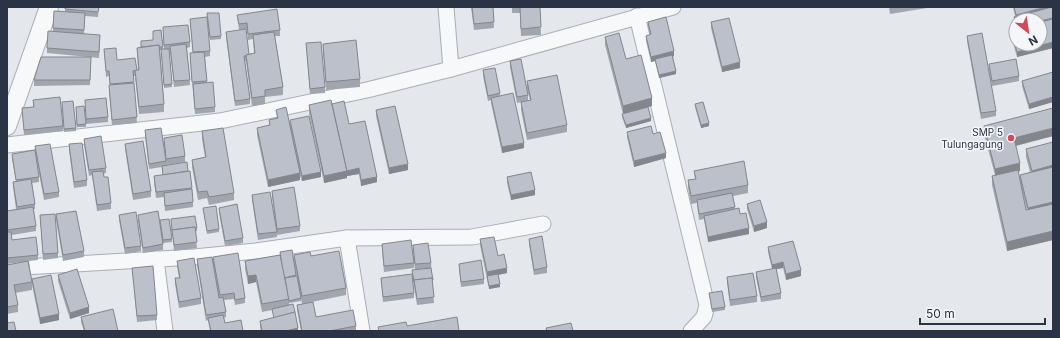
<svg xmlns="http://www.w3.org/2000/svg" width="1060" height="338" font-family="Inter,sans-serif">
<rect width="100%" height="100%" fill="#e4e7ec"/>
<g fill="none" stroke-linecap="round" stroke-linejoin="round">
<defs>
<g id="minor">
<polyline points="446,7 451,69"/>
<polyline points="637,16 707,305 704,317 691,331"/>
<polyline points="7,145 220,121 367,90 451,69 673,7"/>
<polyline points="347,238 362,331"/>
<polyline points="156,259 165,331"/>
<polyline points="7,268 194,257 256,251 347,238 472,237 543,224"/>
</g>
<polyline id="tertiary" points="7,126 49,7"/>
</defs>
<!-- minor casing -->
<use href="#minor" stroke="#a9aeb7" stroke-width="17"/>
<!-- tertiary casing -->
<use href="#tertiary" stroke="#a9aeb7" stroke-width="20"/>
<!-- minor -->
<use href="#minor" stroke="#f7f8fa" stroke-width="15"/>
<!-- tertiary -->
<use href="#tertiary" stroke="#f7f8fa" stroke-width="18"/>
</g>
<!-- wall -->
<g fill="#a1a5ae" fill-rule="evenodd">
<polygon points="65,7 99,7 98,17 85,16 84,34 100,40 99,58 47,53 47,48 53,31 54,11 65,12"/>
<polygon points="471,7 493,7 494,28 474,30"/>
<polygon points="512,7 540,7 541,35 521,36 520,13 512,13"/>
<polygon points="889,7 927,7 927,8 890,14"/>
<polygon points="1013,7 1052,7 1053,11 1053,48 1017,57 1011,36 1011,30 1016,29 1016,44 1040,44 1040,20 1016,20 1016,28 1014,22 1014,17 1015,16"/>
<polygon points="237,15 280,30 280,36 275,36 283,87 283,95 265,97 265,104 252,106 246,61 245,61 250,99 250,104 235,106 226,37 226,32 249,54 254,53 253,39 248,40 247,29 239,30"/>
<polygon points="207,16 221,36 221,39 210,40"/>
<polygon points="190,19 210,51 210,56 205,57 207,82 215,107 215,112 195,114 190,59 190,53 193,53"/>
<polygon points="648,22 674,56 673,57 676,74 659,78 655,61 651,62 646,41 646,36 650,35 648,27"/>
<polygon points="711,22 740,68 722,72 711,28"/>
<polygon points="163,27 190,42 190,47 187,48 190,85 174,87 170,50 169,50 172,87 164,88 161,50 160,50 164,104 164,112 139,114 135,76 133,76 137,123 112,125 109,91 109,85 110,85 109,76 106,77 104,49 117,60 137,70 138,70 137,48 141,47 153,40 161,30 163,49 164,49"/>
<polygon points="967,36 996,111 996,116 981,119 967,41"/>
<polygon points="605,37 626,59 652,106 648,107 651,121 626,128 622,117 622,114 623,114 605,45"/>
<polygon points="306,43 325,87 325,93 310,94"/>
<polygon points="323,44 360,79 360,87 326,90 323,51"/>
<polygon points="91,57 90,85 34,86 34,80"/>
<polygon points="510,61 528,95 528,101 517,103 510,67"/>
<polygon points="989,64 1019,76 1019,81 992,86 989,69"/>
<polygon points="483,70 500,93 500,96 524,148 502,153 491,103 491,100 488,101 483,76"/>
<polygon points="1053,72 1053,102 1029,109 1022,86 1022,81"/>
<polygon points="527,81 567,125 567,132 527,140 521,110 521,102 530,100 527,89"/>
<polygon points="33,100 63,126 63,131 24,135 22,108 33,107"/>
<polygon points="85,100 108,117 108,122 86,124"/>
<polygon points="695,104 709,126 701,128 695,107"/>
<polygon points="62,105 76,128 76,131 64,132"/>
<polygon points="309,105 349,124 377,182 361,186 359,174 347,176 347,178 324,183 309,113"/>
<polygon points="76,110 86,124 86,127 77,127"/>
<polygon points="276,110 290,123 321,177 302,181 300,176 300,180 268,187 257,135 257,128 269,125 269,120 277,118"/>
<polygon points="376,110 408,170 389,174 376,116"/>
<path d="M984,126l69,10 -37,10 4,25h-2l2,11v-7l10,-3 -4,-15v-8l27,91 -46,11 -15,-66v-9l3,-1 -11,-41zM1021,187l6,23h-1z"/>
<polygon points="145,130 166,161 166,165 188,171 190,171 193,202 193,207 165,211 164,197 156,198 154,181 154,176 163,175 162,167 149,169 145,136"/>
<polygon points="202,131 234,193 234,200 209,205 207,198 198,200 192,167 192,160 205,157 202,139"/>
<polygon points="627,132 653,134 666,158 634,167 627,137"/>
<polygon points="164,138 185,156 185,162 166,165 164,143"/>
<polygon points="84,139 106,168 106,173 103,174 111,203 111,209 97,211 92,175 89,176 84,145"/>
<polygon points="69,144 87,180 87,186 74,188 69,150"/>
<polygon points="125,144 151,191 151,197 133,200 125,149"/>
<polygon points="35,146 59,192 59,197 44,200 35,152"/>
<polygon points="12,154 39,177 39,182 32,183 35,204 35,209 33,209 36,226 36,231 12,235 12,240 38,255 38,260 29,261 32,282 32,279 59,320 40,324 32,285 32,290 15,293 18,305 18,312 7,314 7,265 22,262 7,264 7,211 16,209 13,187 13,182 16,181 12,159"/>
<polygon points="694,171 748,185 748,193 733,196 735,209 740,214 749,234 708,242 704,219 699,220 697,203 691,204 688,188 688,180 695,179"/>
<polygon points="507,177 535,195 511,200 507,183"/>
<polygon points="272,191 300,226 300,231 277,235 272,196"/>
<polygon points="252,195 277,232 277,237 258,240 252,200"/>
<polygon points="747,204 767,228 754,232 747,209"/>
<polygon points="203,208 219,229 219,232 207,234"/>
<polygon points="219,208 243,238 243,243 225,246 219,213"/>
<polygon points="56,214 84,251 84,257 63,261 56,220"/>
<polygon points="40,215 58,253 58,258 43,260"/>
<polygon points="119,215 141,246 141,251 125,254 119,220"/>
<polygon points="138,215 162,233 172,239 172,242 163,243 163,250 143,253 138,220"/>
<polygon points="171,219 197,228 197,231 195,231 197,248 174,251"/>
<polygon points="480,239 498,256 507,273 498,275 500,287 489,289 480,245"/>
<polygon points="529,239 547,267 547,273 534,275 529,244"/>
<polygon points="382,244 414,263 414,268 384,272 382,249"/>
<polygon points="413,245 431,263 434,303 417,305 412,273 412,270 415,270 413,250"/>
<polygon points="768,247 801,276 786,280 783,268 776,269 781,293 781,299 761,302 756,278 756,272 772,269 768,252"/>
<polygon points="292,250 301,298 301,301 289,303 289,302 289,305 298,331 261,331 260,327 260,321 274,318 272,310 262,312 256,282 248,284 245,269 245,261 280,255 280,252"/>
<polygon points="294,255 311,256 346,288 346,295 302,304 294,262"/>
<polygon points="213,257 245,298 245,303 235,305 234,299 224,300 226,312 226,317 224,318 225,323 243,331 210,331 208,320 206,321 197,265 197,259 219,298 213,262"/>
<polygon points="177,261 201,298 201,304 179,308 175,284 175,278 179,278 177,266"/>
<polygon points="459,264 484,279 484,284 461,287 459,269"/>
<polygon points="132,268 157,315 157,320 137,322"/>
<polygon points="58,275 89,313 70,319 58,281"/>
<polygon points="727,277 757,296 757,302 730,306 727,282"/>
<polygon points="381,278 414,293 414,298 383,302"/>
<polygon points="709,293 725,307 725,310 712,312"/>
<polygon points="297,305 316,317 356,326 356,331 301,331 297,310"/>
<polygon points="81,317 118,331 84,331 81,322"/>
</g>
<!-- shaded-wall -->
<g fill="#83868d">
<polygon points="1046,7 1052,7 1016,20 1016,15"/>
<polygon points="1053,18 1053,23 1040,26 1040,21"/>
<polygon points="1053,42 1053,48 1017,57 1017,52"/>
<polygon points="674,51 674,56 655,61 655,59 655,61 651,62 651,57"/>
<polygon points="740,62 740,68 722,72 722,67"/>
<polygon points="676,71 676,74 659,78 659,75"/>
<polygon points="1053,97 1053,102 1029,109 1029,104"/>
<polygon points="652,98 652,106 623,114 623,106"/>
<polygon points="651,118 651,121 626,128 626,125"/>
<polygon points="709,123 709,126 701,128 701,125"/>
<polygon points="1053,128 1053,136 1014,146 1014,138"/>
<polygon points="524,143 524,148 502,153 502,147"/>
<polygon points="666,153 666,158 634,167 634,161"/>
<polygon points="1020,163 1020,171 995,177 995,169"/>
<polygon points="408,164 408,170 389,174 389,168"/>
<polygon points="1053,165 1053,173 1032,179 1032,171"/>
<polygon points="359,168 359,174 347,176 347,178 324,183 324,176"/>
<polygon points="321,172 321,177 302,181 302,176"/>
<polygon points="300,173 300,180 268,187 268,180"/>
<polygon points="377,177 377,182 361,186 361,180"/>
<polygon points="535,190 535,195 511,200 511,195"/>
<polygon points="1053,202 1053,209 1028,215 1028,208"/>
<polygon points="767,222 767,228 754,232 754,226"/>
<polygon points="749,228 749,234 708,242 708,237"/>
<polygon points="1053,231 1053,240 1007,251 1007,242"/>
<polygon points="783,262 783,268 772,270 772,265"/>
<polygon points="507,268 507,273 487,277 487,272"/>
<polygon points="801,270 801,276 786,280 786,274"/>
<polygon points="256,275 256,282 248,284 248,276"/>
<polygon points="500,284 500,287 489,289 489,286"/>
<polygon points="89,307 89,313 70,319 70,313"/>
<polygon points="59,314 59,320 40,324 40,318"/>
<polygon points="298,328 298,331 286,331"/>
</g>
<!-- building -->
<g fill="#bbc0ca" stroke="#83868d">
<polygon points="65,7 99,7 98,12 65,9"/>
<polygon points="472,7 493,7 494,22 474,24"/>
<polygon points="520,7 540,7 541,27 521,29"/>
<polygon points="1014,7 1046,7 1016,15"/>
<polygon points="1052,7 1053,11 1053,18 1040,21 1040,20 1016,20 1016,22 1014,17"/>
<polygon points="277,9 280,30 248,34 247,23 239,24 237,15"/>
<polygon points="54,11 85,13 84,30 53,28"/>
<polygon points="207,13 219,13 221,36 210,37"/>
<polygon points="207,17 210,51 193,52 190,19"/>
<polygon points="666,17 674,51 651,57 646,36 651,34 648,22"/>
<polygon points="729,18 740,62 722,67 711,22"/>
<polygon points="1053,19 1053,42 1017,52 1011,30 1016,29 1016,44 1040,44 1040,22"/>
<polygon points="188,25 190,42 164,45 163,27"/>
<polygon points="246,29 249,54 246,55 246,56 244,56 250,99 235,101 226,32"/>
<polygon points="161,30 163,47 159,47 159,45 141,47 141,41 153,40 153,31"/>
<polygon points="48,31 100,35 99,52 47,48"/>
<polygon points="274,32 283,87 265,90 265,96 252,98 246,55 255,53 253,35"/>
<polygon points="619,33 626,59 641,55 652,98 623,106 605,37"/>
<polygon points="982,33 996,111 981,113 967,36"/>
<polygon points="356,40 360,79 326,82 323,44"/>
<polygon points="321,42 325,87 310,89 306,43"/>
<polygon points="186,44 190,80 174,81 170,46"/>
<polygon points="159,45 164,104 139,107 135,70 139,70 137,48"/>
<polygon points="116,48 117,60 135,58 137,70 133,71 134,82 110,84 109,71 106,71 104,49"/>
<polygon points="161,49 169,49 172,84 164,85"/>
<polygon points="204,52 207,81 192,82 190,53"/>
<polygon points="672,55 676,71 659,75 655,59"/>
<polygon points="41,57 91,57 90,80 34,80"/>
<polygon points="521,59 528,95 517,97 510,61"/>
<polygon points="1016,59 1019,76 992,81 989,64"/>
<polygon points="495,68 500,93 488,96 483,70"/>
<polygon points="1053,72 1053,97 1029,104 1022,81"/>
<polygon points="557,75 567,125 527,133 521,102 531,100 527,81"/>
<polygon points="213,82 215,107 195,109 193,84"/>
<polygon points="134,83 137,117 112,120 109,85"/>
<polygon points="513,93 524,143 502,147 491,98"/>
<polygon points="60,97 63,126 24,130 22,108 34,107 33,100"/>
<polygon points="106,98 108,117 86,119 85,100"/>
<polygon points="331,100 347,171 324,176 309,105"/>
<polygon points="73,101 76,128 64,129 62,102"/>
<polygon points="344,101 349,124 365,121 377,177 361,180 359,168 347,171 332,104"/>
<polygon points="703,102 709,123 701,125 695,104"/>
<polygon points="84,106 86,124 77,125 76,107"/>
<polygon points="395,106 408,164 389,168 376,110"/>
<polygon points="286,107 300,173 268,180 257,128 270,125 269,120 278,118 276,110"/>
<polygon points="648,107 651,118 626,125 622,114"/>
<polygon points="1053,108 1053,128 1014,138 1020,163 995,169 984,126"/>
<polygon points="309,116 321,172 302,176 290,120"/>
<polygon points="651,126 653,134 660,132 666,153 634,161 627,132"/>
<polygon points="161,128 166,161 149,164 145,130"/>
<polygon points="223,128 234,193 209,197 207,191 198,192 192,160 206,157 202,131"/>
<polygon points="182,135 185,156 166,159 164,138"/>
<polygon points="101,136 106,168 89,170 84,139"/>
<polygon points="143,141 151,191 133,194 125,144"/>
<polygon points="1053,142 1053,165 1032,171 1026,149"/>
<polygon points="82,143 87,180 74,182 69,144"/>
<polygon points="50,144 59,192 44,194 35,146"/>
<polygon points="35,150 39,177 16,180 12,154"/>
<polygon points="744,161 748,185 691,196 688,180 696,179 694,171"/>
<polygon points="187,162 188,171 163,175 162,166"/>
<polygon points="1053,167 1053,202 1028,208 1020,175"/>
<polygon points="1018,170 1026,210 1053,204 1053,231 1007,242 992,176"/>
<polygon points="103,171 104,177 108,177 111,203 97,205 92,172"/>
<polygon points="190,171 192,188 156,192 154,176"/>
<polygon points="531,172 535,190 511,195 507,177"/>
<polygon points="31,179 35,204 17,207 13,182"/>
<polygon points="294,187 300,226 277,229 272,191"/>
<polygon points="192,189 193,202 165,206 164,193"/>
<polygon points="270,192 277,232 258,234 252,195"/>
<polygon points="732,193 735,207 699,214 697,200"/>
<polygon points="760,200 767,222 754,226 747,204"/>
<polygon points="237,204 243,238 225,241 219,208"/>
<polygon points="216,206 219,229 207,231 203,208"/>
<polygon points="33,207 36,226 7,230 7,211"/>
<polygon points="739,208 740,214 746,213 749,228 708,237 704,216"/>
<polygon points="76,211 84,251 63,255 56,214"/>
<polygon points="158,211 163,244 143,248 138,215"/>
<polygon points="136,212 141,246 125,248 119,215"/>
<polygon points="55,214 58,253 43,254 40,215"/>
<polygon points="195,216 197,228 195,229 195,227 172,230 172,231 171,219"/>
<polygon points="169,219 172,239 163,240 160,220"/>
<polygon points="195,227 197,242 174,245 172,230"/>
<polygon points="7,232 11,232 12,240 36,237 38,255 7,258"/>
<polygon points="542,236 547,267 534,270 529,239"/>
<polygon points="494,237 498,256 504,254 507,268 487,272 480,239"/>
<polygon points="411,240 414,263 384,266 382,244"/>
<polygon points="793,241 801,270 786,274 783,262 772,265 768,247"/>
<polygon points="428,243 431,263 415,264 413,245"/>
<polygon points="292,250 296,275 284,278 280,252"/>
<polygon points="339,251 346,288 302,296 294,255 310,252 311,256"/>
<polygon points="238,253 245,298 235,300 234,293 220,295 213,257"/>
<polygon points="280,255 289,299 262,304 256,275 248,276 245,261"/>
<polygon points="212,257 219,298 223,297 226,312 206,315 197,259"/>
<polygon points="194,258 201,298 179,302 175,278 180,278 177,261"/>
<polygon points="481,260 484,279 461,282 459,264"/>
<polygon points="28,261 32,282 14,285 18,305 7,307 7,265"/>
<polygon points="153,266 157,315 137,316 132,268"/>
<polygon points="431,268 433,280 432,280 432,278 414,280 414,282 412,270"/>
<polygon points="776,268 781,293 761,297 756,272"/>
<polygon points="77,269 89,307 70,313 58,275"/>
<polygon points="753,273 757,296 730,300 727,277"/>
<polygon points="412,274 414,293 383,297 381,278"/>
<polygon points="498,274 500,284 489,286 487,276"/>
<polygon points="51,275 59,314 40,318 32,279"/>
<polygon points="297,276 301,298 289,301 285,278"/>
<polygon points="432,278 434,297 417,299 414,280"/>
<polygon points="722,291 725,307 712,309 709,293"/>
<polygon points="313,302 316,317 353,310 356,326 329,331 302,331 297,305"/>
<polygon points="293,304 295,312 274,318 272,309"/>
<polygon points="113,309 118,331 85,331 81,317"/>
<polygon points="295,312 298,328 286,331 262,331 260,321"/>
<polygon points="223,315 225,323 241,320 243,331 211,331 208,318"/>
<polygon points="457,317 459,331 379,331 378,327 406,322 407,326"/>
<polygon points="14,322 16,331 7,331 7,323"/>
<polygon points="571,323 573,331 547,331 546,328"/>
</g>
<!-- markers -->
<circle fill="#d1495b" stroke="#f4f6f9" stroke-width="1.5" cx="1011" cy="138" r="4"/>
<g text-anchor="middle" stroke-width="3" stroke-linejoin="round" paint-order="stroke">
<!-- poi labels -->
<g font-size="10" fill="#2b3445" stroke="#f4f6f9" text-anchor="end">
<text x="1003" y="136">SMP 5<tspan x="1003" dy="12">Tulungagung</tspan></text>
</g>
</g>
<!-- border -->
<rect width="1060" height="338" fill="none" stroke="#2b3445" stroke-width="16"/>
<!-- north arrow -->
<g transform="translate(1028 32) rotate(150)"><circle r="19" fill="#f4f6f9" stroke="#a4a8b1"/>
<path d="M0-3L7 15L0 10L-7 15Z" fill="#d1495b"/>
<text y="-6" font-size="11" font-weight="bold" text-anchor="middle" fill="#2b3445">N</text>
</g>
<!-- scale -->
<path d="M920 318v6h125v-6" fill="none" stroke="#2b3445" stroke-width="2"/>
<text x="926" y="318" font-size="12" fill="#2b3445" stroke="#f4f6f9" stroke-width="3" paint-order="stroke">50 m</text>
</svg>
